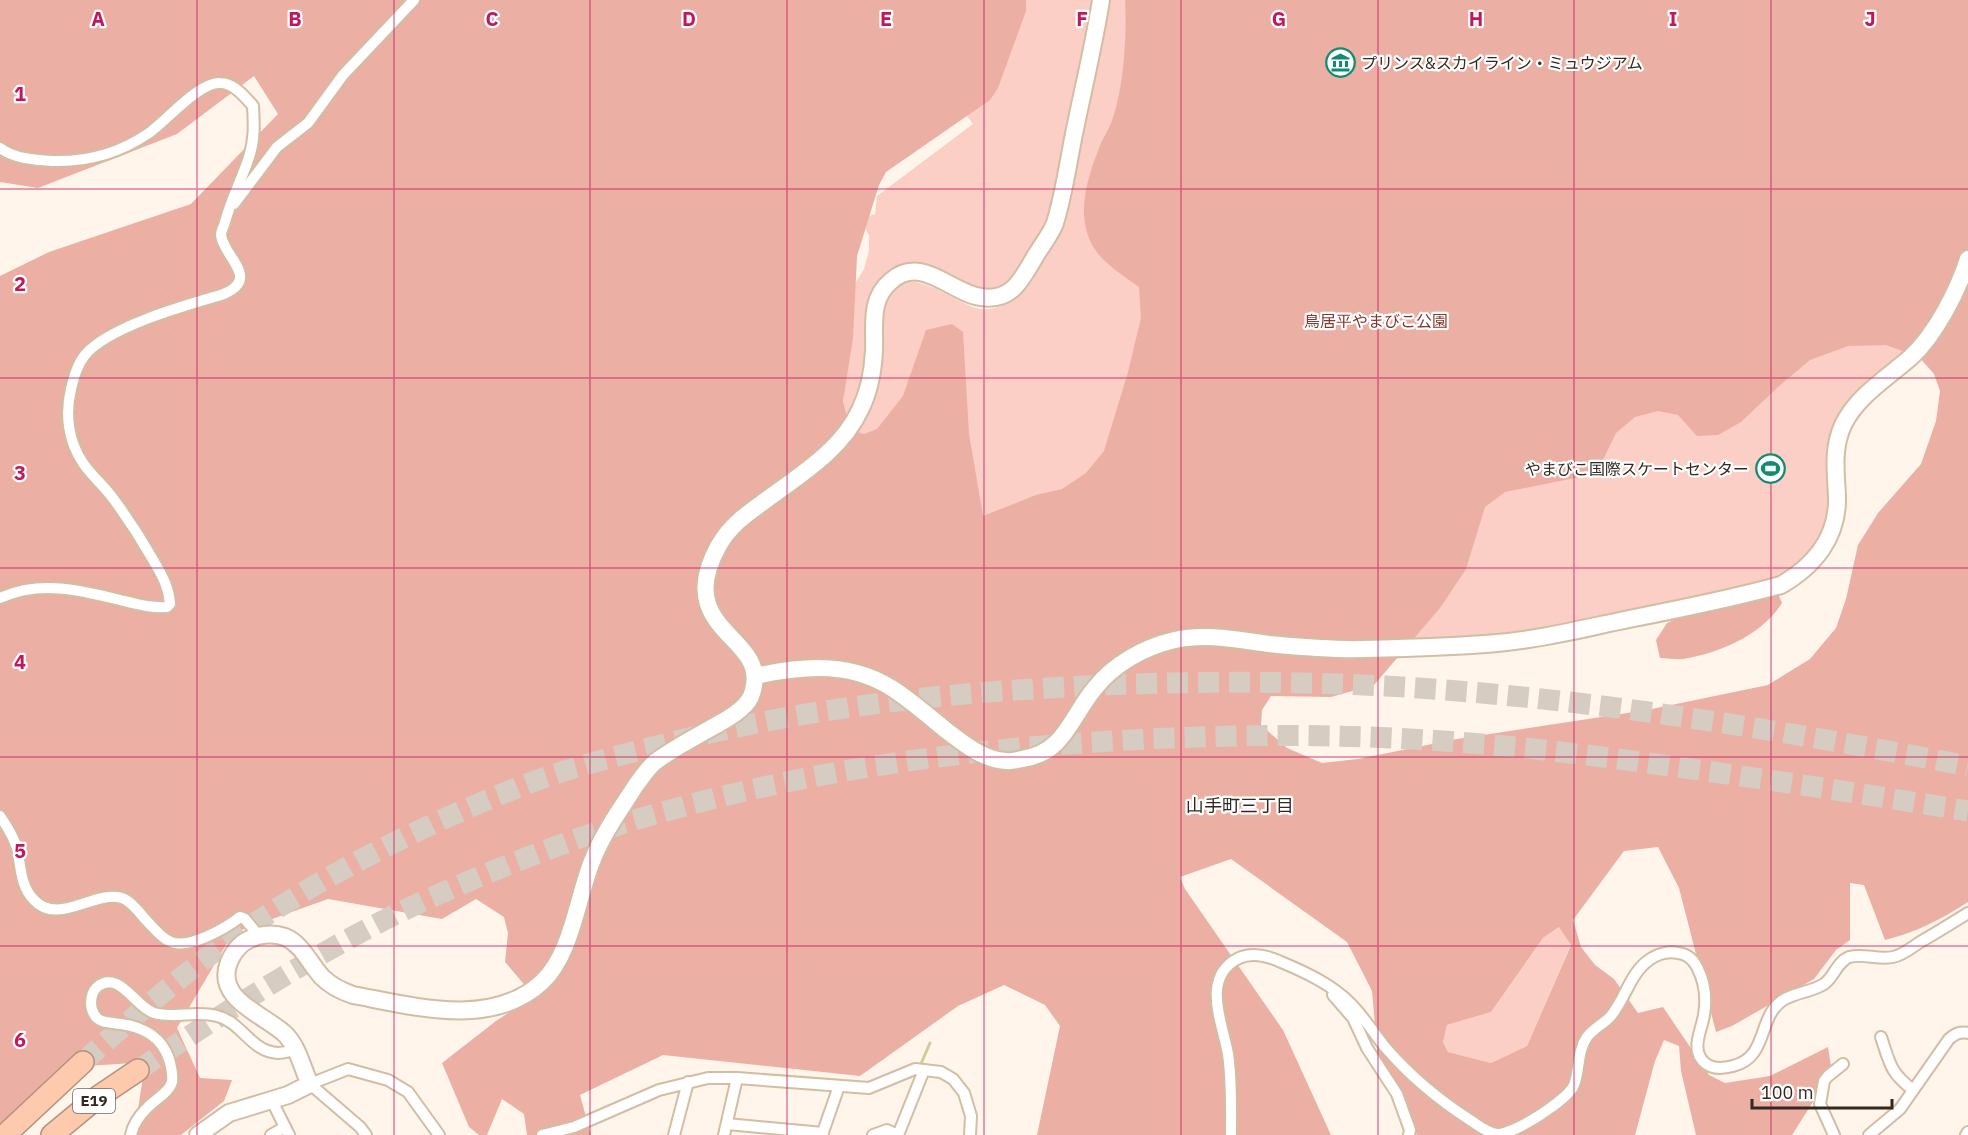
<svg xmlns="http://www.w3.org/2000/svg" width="1968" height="1135" font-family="'IBM Plex Sans','Noto Sans JP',sans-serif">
<rect width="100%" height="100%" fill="#fff5eb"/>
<!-- green -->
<g fill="#fbcec6">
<polygon points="921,0 1096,0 1051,220 1009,283 995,289 983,290 973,287 932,267 918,264 894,269 868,359 862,384 852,410 843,426 845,300 864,269 869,250 869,235 860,220 875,214 877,196 973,124 916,49"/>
<path d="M1110,0h858v238l-57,110 -56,47 -13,15 -11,32v58l-8,37 -33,37 -32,12 -237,48 -150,9 -651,-83 109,-97 51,-92 3,-63c19,-54 61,-9 93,0 24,6 46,-12 58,-30l-1,-7 22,-38 6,-2z"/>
<polygon points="1559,927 1571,944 1527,1046 1491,1063 1448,1052 1443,1042 1447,1025 1491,1012 1543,938"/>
</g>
<!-- forest -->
<g fill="#ebafa4" fill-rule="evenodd">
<path d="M0,0h1026v11l-28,77 -8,12 -104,72 -7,13 -22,71 -4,82 -10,63 7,29 14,4 13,-5 26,-33 23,-66 26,-6 11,8 6,102 14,82 53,-21 26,-6 24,-16 18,-22 24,-79 13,-54 -2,-31c-14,-10 -36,-24 -45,-39 -20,-33 -6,-72 7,-105 4,-8 9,-16 12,-25 11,-34 14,-83 12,-118h843v902c-28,18 -51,30 -83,38l-21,-55 -14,-2v57l-14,10 -22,29 -82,47 -16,6 -37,-144 -21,-41 -34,4 -51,69 8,27 14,18 19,14 24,34 25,-6 46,68 16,8 45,-7 58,-29 4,25 -40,63h-96l-15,-64 -2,-25 -15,-6 -9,21 -20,74h-218l-39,-77 -6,-67 -25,-49 -116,-83 -51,18 5,12 98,141 48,105h-294l23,-109 -15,-21 -41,-20 -46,21 -98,70 -197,-21 -83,40 11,40h-64l-3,-21 -22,-15 -15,36h-8l-10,-8 -27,-64 54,-42 38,-25 -29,-34 3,-29 -4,-16 -28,-18 -34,20 -114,-20 -95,34 -56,95 23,50 32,2 -8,21 -43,34h-47l9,-58 -10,-14 -46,3 -87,60v-850l49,-24 142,-48 87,-90 -24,-38 -77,58 -139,54 -38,-6zM1886,345l33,12 15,17 6,17 -4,30 -15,43 -43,49 -20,32 -12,54 -10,29 -26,31 -42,26 -121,25 -190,29 -99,20 -36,4 -35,-15 -26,-23 1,-15 9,-14 60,1 43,-12 66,-77 26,-39 19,-62 20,-15 75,-15 20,-11 16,-33 19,-16 23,-6 20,4 19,21 21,-1 23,-13 38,-36 31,-26 38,-14zM1559,927l12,18 -44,101 -36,17 -43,-11 -5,-10 4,-17 44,-13 52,-74z"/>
<path d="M1764,593l15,3 3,7c-20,32 -62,50 -99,56 -7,1 -15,-1 -23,-1l-4,-18 11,-17 26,-12z"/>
</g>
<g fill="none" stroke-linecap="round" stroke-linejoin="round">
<!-- stream -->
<polyline stroke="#cccf99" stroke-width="3" points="920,1066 930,1043"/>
<!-- highway-tunnel -->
<g stroke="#d6ccc2" stroke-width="21" stroke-dasharray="21 10" stroke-linecap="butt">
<path d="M83,1062c47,-42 95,-84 146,-121 86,-62 191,-115 290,-154 43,-17 89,-29 134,-40 106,-28 214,-45 324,-54 135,-11 273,-14 409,-7 195,11 390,43 582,80"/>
<path d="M138,1070c92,-61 187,-124 288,-170 75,-34 154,-65 233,-87 148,-42 300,-63 453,-72 114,-7 230,-8 344,1 86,6 171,18 257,30 85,12 170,25 255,39"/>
</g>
<defs>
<g id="street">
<path d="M0,148c15,11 35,12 53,13 35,1 67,-8 96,-28 17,-12 50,-51 71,-50 14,0 25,14 33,23 1,18 2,33 -4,51 -7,22 -18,42 -24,65 -1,4 -4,9 -4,13 2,22 42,44 0,60 -35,10 -113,32 -136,60 -8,10 -11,22 -14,34 -6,25 -3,52 12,74 8,12 20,22 29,34 15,20 28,40 40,61 9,16 17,28 18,46l-3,3c-17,1 -31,-3 -47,-7 -40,-10 -80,-20 -120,-2"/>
<polyline points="234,204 277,147 308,123 343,75 414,0"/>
<path d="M0,816c7,10 13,20 17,32 4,18 3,38 17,52 24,26 60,-10 88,-2 9,3 17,14 23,21 8,8 14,17 24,22 18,10 57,-13 71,-24l5,2 14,17"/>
<polyline points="1333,995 1353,1018 1367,1048 1397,1094 1410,1130 1409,1135"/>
<path d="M1881,1037c9,27 9,35 32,53"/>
<polyline points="271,1099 289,1135"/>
<polyline points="727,1124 823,1133"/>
<path d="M131,1135c2,-11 8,-19 16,-27 7,-8 22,-15 25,-26 1,-7 -1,-16 -3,-23 -8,-23 -26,-32 -48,-35 -6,-1 -13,-1 -19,-3 -7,-2 -11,-11 -11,-18 0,-6 2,-12 6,-16 22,-18 38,20 57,26 21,6 42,-3 63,3 25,6 34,36 61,37 6,0 12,-2 18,-3"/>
<polyline points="271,1135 285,1127"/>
<polyline points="366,1135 360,1127 310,1084 348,1069 388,1080 408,1092 439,1135"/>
<polyline points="542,1135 574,1127 659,1090 708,1078 737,1078 869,1088 915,1069 941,1072 953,1079 964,1093 971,1116 970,1135"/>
<polyline points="674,1135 688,1082"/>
<polyline points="724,1135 737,1078"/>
<polyline points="822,1135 839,1086"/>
<polyline points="873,1135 887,1130 898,1135"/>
<polyline points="898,1135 924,1070"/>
<path d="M1231,1135c0,-27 1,-54 -3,-81 -5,-30 -28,-77 11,-96 13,-6 29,-2 42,4 24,10 50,22 69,41 13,13 23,29 35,44 24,28 54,53 85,73 8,5 17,13 27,14 16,1 71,-34 77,-49 6,-15 3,-34 13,-48 6,-8 16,-13 23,-20 15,-17 20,-44 39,-57 8,-6 19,-9 29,-7 9,1 15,6 19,14 8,15 10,30 7,48 -2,13 -11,30 -4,42 7,13 22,12 33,9 36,-9 24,-49 50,-66 13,-8 29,-8 41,-16 10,-7 13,-22 25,-27 14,-4 29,3 44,0 10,-2 18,-9 27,-15 16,-9 32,-19 48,-29"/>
<polyline points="1834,1135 1820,1104 1824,1081 1828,1076 1843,1064"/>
<path d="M1869,1135l31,-26 49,-70c6,-5 11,-8 19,-6"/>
<polyline points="1966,1135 1968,1132"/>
</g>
<g id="secondary">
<path d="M755,676c51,-11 100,-15 144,17 17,12 32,25 48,38 17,13 37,29 59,30 5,1 11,-1 16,-2 43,-6 49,-43 73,-71 19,-24 49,-41 80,-48 31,-7 63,0 94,4 31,3 63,6 94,5 45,-1 90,-2 134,-6 45,-4 88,-15 132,-24 51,-10 102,-20 152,-34 33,-19 57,-48 56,-88 -1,-25 -5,-48 6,-72 14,-29 44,-47 68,-68 24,-22 47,-66 57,-98"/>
<path d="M198,1135l31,-22 59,-18 22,-11c-8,-16 -11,-35 -24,-49 -20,-20 -72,-35 -57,-73 4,-9 11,-19 21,-23 10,-5 24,-6 35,-2 17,7 25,27 37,40 9,9 19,14 31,18 59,11 139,34 189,-13 29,-27 35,-82 49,-118 10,-28 29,-54 45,-79 6,-8 12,-17 19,-23 20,-15 44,-27 65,-39 9,-5 18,-10 25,-18 5,-5 8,-12 9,-20 9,-50 -82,-56 -35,-140 11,-19 26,-30 43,-42 36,-27 79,-52 98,-93 9,-18 13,-39 14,-59 1,-25 -5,-52 17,-70 30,-27 60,12 90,16 32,5 41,-19 55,-42 6,-10 15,-21 19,-32 9,-29 13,-60 19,-89 9,-45 20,-89 27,-134"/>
</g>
<g id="highway">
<polyline points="5,1135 83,1062"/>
<polyline points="52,1135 98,1097 138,1070"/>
</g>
</defs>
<!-- street casing -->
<use href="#street" stroke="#d3bda4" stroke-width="14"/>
<!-- secondary casing -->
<use href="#secondary" stroke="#d3bda4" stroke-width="20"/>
<!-- highway casing -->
<use href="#highway" stroke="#b6927c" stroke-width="24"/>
<!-- street -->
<use href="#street" stroke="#fff" stroke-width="10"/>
<!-- secondary -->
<use href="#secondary" stroke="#fff" stroke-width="16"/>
<!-- highway -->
<use href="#highway" stroke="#fdcaad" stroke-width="21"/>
</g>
<!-- grid -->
<path fill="none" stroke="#c2185b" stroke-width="1.5" stroke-opacity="0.55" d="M197,0v1135M394,0v1135M590,0v1135M787,0v1135M984,0v1135M1181,0v1135M1378,0v1135M1574,0v1135M1771,0v1135M0,189h1968M0,378h1968M0,568h1968M0,757h1968M0,946h1968"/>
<!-- icons -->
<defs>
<symbol id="museum-ring" viewBox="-11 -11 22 22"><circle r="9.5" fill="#fff" stroke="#108d71" stroke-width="1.5"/><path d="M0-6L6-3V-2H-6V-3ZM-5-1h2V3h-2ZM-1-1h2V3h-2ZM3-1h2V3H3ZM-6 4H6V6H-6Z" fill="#108d71"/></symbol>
<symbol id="stadium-ring" viewBox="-11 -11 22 22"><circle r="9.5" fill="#fff" stroke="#108d71" stroke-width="1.5"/><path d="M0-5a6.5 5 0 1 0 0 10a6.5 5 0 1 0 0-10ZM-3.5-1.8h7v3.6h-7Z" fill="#108d71"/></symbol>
</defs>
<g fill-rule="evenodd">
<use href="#museum-ring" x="1324" y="46" width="33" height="33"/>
<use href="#stadium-ring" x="1754" y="452" width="33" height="33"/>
</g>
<g text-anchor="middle" stroke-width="4.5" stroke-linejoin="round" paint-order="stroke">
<!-- shield labels -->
<rect fill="#fff" stroke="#706963" stroke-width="1.5" x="73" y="1089" width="42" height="24" rx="4.5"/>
<g font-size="15" font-weight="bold" fill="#322920">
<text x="94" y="1106">E19</text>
</g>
<!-- poi labels -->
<g font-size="16" fill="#322920" stroke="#fff" text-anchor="start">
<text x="1361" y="69">プリンス&amp;スカイライン・ミュウジアム</text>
<text x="1749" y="475" text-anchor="end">やまびこ国際スケートセンター</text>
</g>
<!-- park labels -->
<g font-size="16" fill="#81382e" stroke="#fff">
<text x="1376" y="327">鳥居平やまびこ公園</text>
</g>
<!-- neighbourhood labels -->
<g font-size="18" fill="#322920" stroke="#fff">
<text x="1240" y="812">山手町三丁目</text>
</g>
</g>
<g font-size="20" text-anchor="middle" font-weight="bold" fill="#c2185b" stroke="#fff" stroke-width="4.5" stroke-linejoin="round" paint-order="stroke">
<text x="98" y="26">A</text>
<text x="295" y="26">B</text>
<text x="492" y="26">C</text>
<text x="689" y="26">D</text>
<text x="886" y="26">E</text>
<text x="1082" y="26">F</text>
<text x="1279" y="26">G</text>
<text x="1476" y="26">H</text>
<text x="1673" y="26">I</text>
<text x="1870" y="26">J</text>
<text x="20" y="101">1</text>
<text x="20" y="291">2</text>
<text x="20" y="480">3</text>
<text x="20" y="669">4</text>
<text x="20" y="858">5</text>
<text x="20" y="1047">6</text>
</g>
<!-- scale -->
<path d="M1752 1099v9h140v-9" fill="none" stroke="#322920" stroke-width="3"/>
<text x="1761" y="1099" font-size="18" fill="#322920" stroke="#ffffff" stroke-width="4.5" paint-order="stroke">100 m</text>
</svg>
